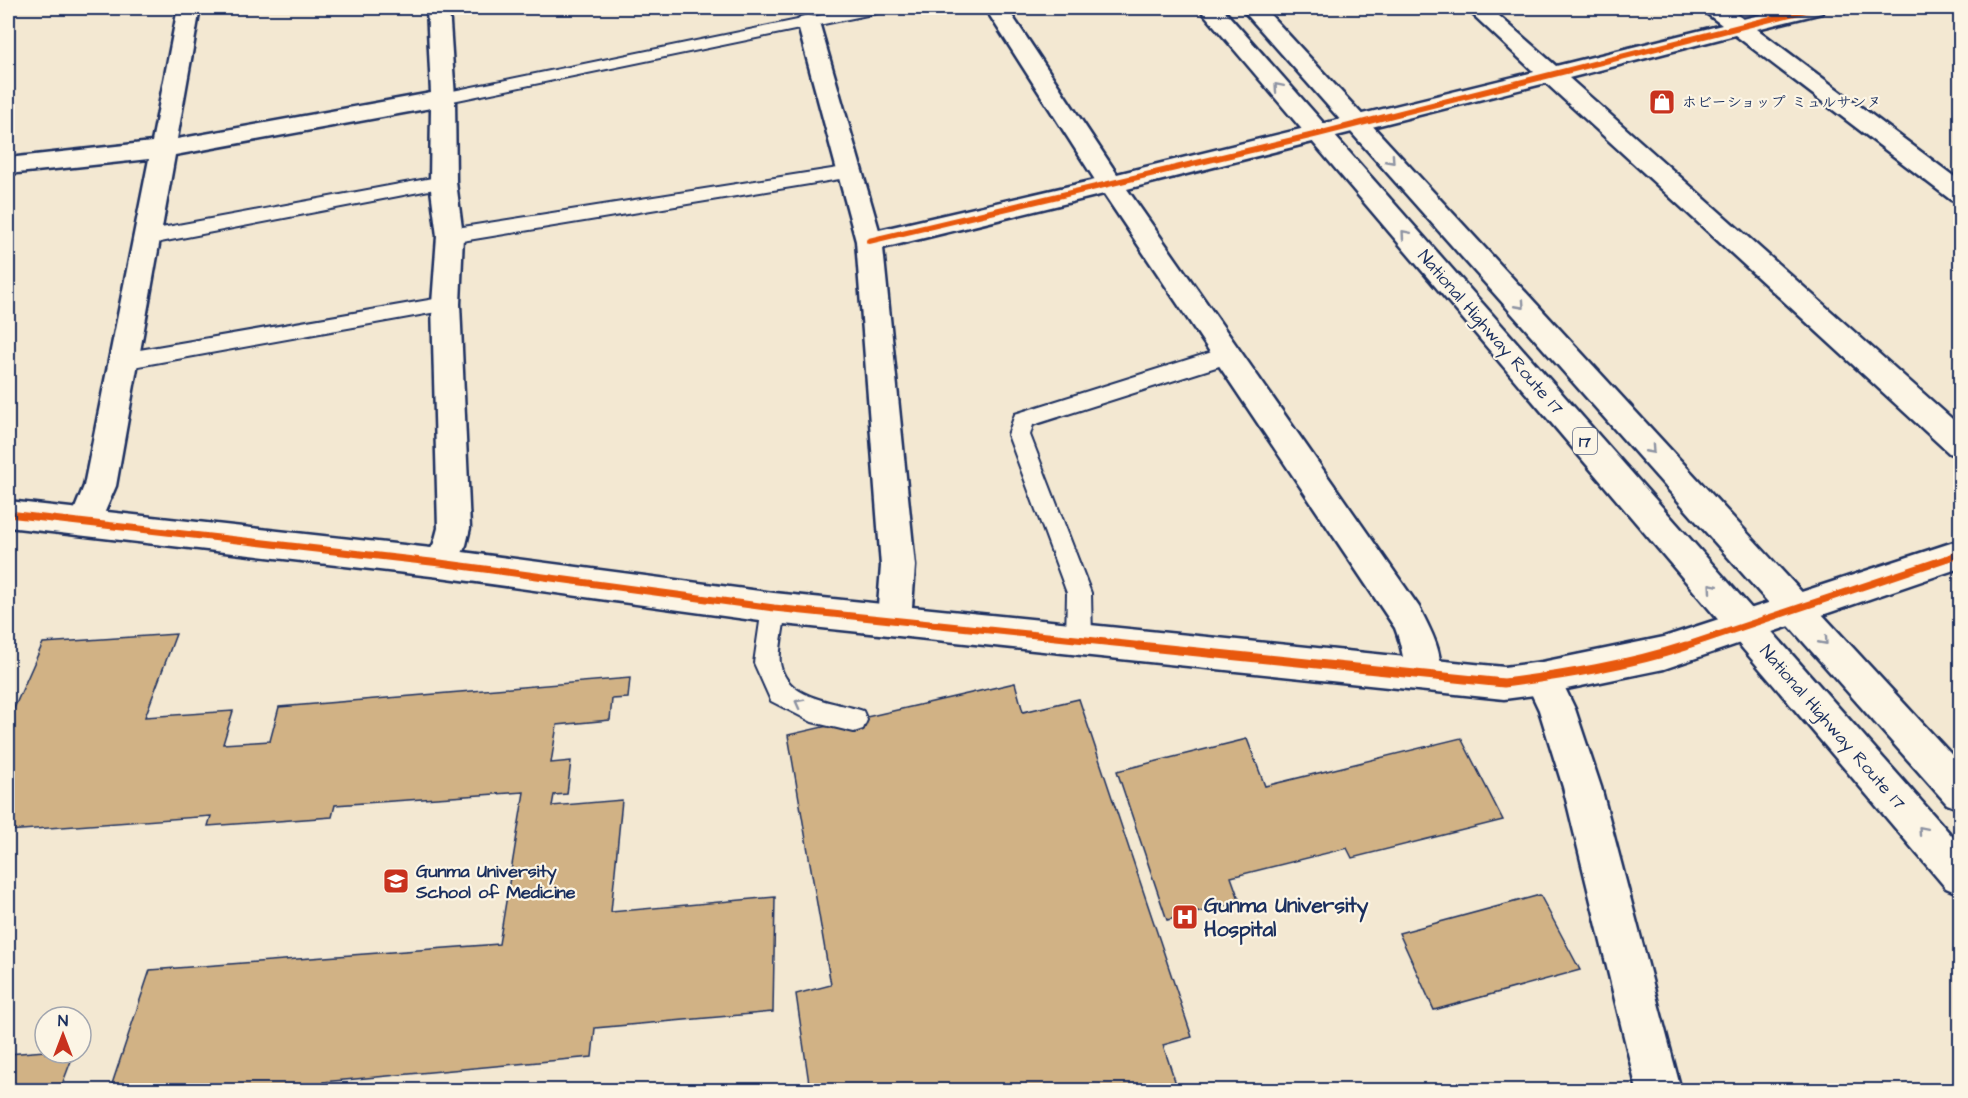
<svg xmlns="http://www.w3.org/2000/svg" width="1968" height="1098" font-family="'Architects Daughter','Klee One',sans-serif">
<rect width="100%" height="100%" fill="#f3e8d2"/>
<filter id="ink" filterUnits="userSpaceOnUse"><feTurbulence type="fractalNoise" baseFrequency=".0167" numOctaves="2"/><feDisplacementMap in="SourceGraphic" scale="12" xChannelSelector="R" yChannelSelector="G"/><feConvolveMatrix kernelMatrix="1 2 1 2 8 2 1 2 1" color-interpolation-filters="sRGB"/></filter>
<g filter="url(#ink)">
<!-- building -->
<g fill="#d1b285" stroke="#1b2f5e" stroke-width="1.5">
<polygon points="176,634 145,717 233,711 223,744 270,741 279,707 630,678 628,698 612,699 610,720 557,725 551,763 571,761 567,794 554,795 552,806 622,800 611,912 775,897 773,1012 595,1028 592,1057 323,1082 321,1090 110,1090 150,970 499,944 524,792 335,805 332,817 208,826 211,816 8,831 8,722 43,643"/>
<polygon points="1015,683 1023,712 1079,699 1192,1037 1163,1045 1178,1090 810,1090 796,994 831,985 788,735"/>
<polygon points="1461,738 1503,820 1352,858 1347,848 1231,877 1240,902 1167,920 1117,771 1247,739 1265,786"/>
<polygon points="1540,895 1580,970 1434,1010 1399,933"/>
<polygon points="45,1051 45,1053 74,1053 60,1090 8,1090 8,1054"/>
</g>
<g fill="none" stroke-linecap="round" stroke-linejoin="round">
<defs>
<g id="service">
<polygon points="856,8 885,8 877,13 443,103 437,102 434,98 437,94 443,93"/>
<polygon points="851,166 858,168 860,172 858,176 450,243 443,241 440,236 443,231 450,229"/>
<polygon points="443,176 450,178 452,182 450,186 145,245 138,243 135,238 138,233 145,231"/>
<polygon points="446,297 453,299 456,304 453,309 122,369 114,367 111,361 114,355 122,353"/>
<polygon points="1228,347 1235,349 1239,355 1235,361 1033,425 1030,435 1091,593 1092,639 1088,647 1079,650 1070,647 1066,639 1067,593 1008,435 1015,414"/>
<path d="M774,597l9,3 3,8c-1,15 -8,42 -6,55 7,38 55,38 83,48l4,9 -4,9 -9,3 -42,-10 -41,-21 -17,-38 8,-55 3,-8z"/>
</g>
<g id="minor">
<polygon points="178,8 200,8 177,139 431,93 427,8 449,8 455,98 456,182 463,236 460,304 470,528 466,545 452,573 440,577 428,573 423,563 434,543 438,528 432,304 437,236 430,182 431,108 175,155 116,486 97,530 86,534 75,530 70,521 84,486 149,159 8,174 8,158 152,142"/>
<path d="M985,8h22l110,166 417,-102 -68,-64h24l66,58 166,-41 -16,-12 -3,-5h25l15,11 46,-11h36l-3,5 -65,16 203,152v21l-9,-2 -216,-165 -166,43 391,348v30l-11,-3 -403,-370 -419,106 292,418c12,24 29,53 18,78l-13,5 -13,-5c-8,-18 -8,-38 -16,-57l-291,-434 -221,54 32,318 -4,54 -5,11 -12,4 -12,-4 -5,-11 4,-54 -25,-325 -59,-219 3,-5 8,-2 8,2 3,5 60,208 216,-50z"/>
<polygon points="1542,662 1555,667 1575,709 1601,787 1681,1090 1637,1090 1563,787 1539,710 1524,678 1529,667"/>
</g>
<polygon id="tertiary" points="8,501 440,549 774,593 1504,667 1542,662 1664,637 1960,540 1960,568 1664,669 1542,694 1504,699 774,623 440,577 8,527"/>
<g id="trunk">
<polygon points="1199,8 1222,8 1960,845 1960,894 1946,888"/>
<polygon points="1241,8 1264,8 1960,764 1960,809 1947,804"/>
</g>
</defs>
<!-- service casing -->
<use href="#service" stroke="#1b2f5e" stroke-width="4"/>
<!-- minor casing -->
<use href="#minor" stroke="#1b2f5e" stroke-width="5"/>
<!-- tertiary casing -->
<use href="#tertiary" stroke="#1b2f5e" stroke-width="5"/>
<!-- trunk casing -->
<use href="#trunk" stroke="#1b2f5e" stroke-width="5"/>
<!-- service -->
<use href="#service" fill="#fcf5e5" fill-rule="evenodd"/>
<!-- minor -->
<use href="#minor" fill="#fcf5e5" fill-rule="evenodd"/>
<!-- tertiary -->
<use href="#tertiary" fill="#fcf5e5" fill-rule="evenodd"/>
<!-- trunk -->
<use href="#trunk" fill="#fcf5e5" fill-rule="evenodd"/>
<defs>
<polyline id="cycleway-far2" points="869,241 1318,134 1814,8"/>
<g id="cycleway-far1">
<polyline points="8,514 440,563 774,608 1154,647"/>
<polyline points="1682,647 1960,554"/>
</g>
<path id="cycleway" d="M1139,646l365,37c61,-8 124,-18 182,-37"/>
</defs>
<!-- cycleway-far2 casing -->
<use href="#cycleway-far2" stroke="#fcf5e5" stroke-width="9"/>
<!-- cycleway-far1 casing -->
<use href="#cycleway-far1" stroke="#fcf5e5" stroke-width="10"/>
<!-- cycleway casing -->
<use href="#cycleway" stroke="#fcf5e5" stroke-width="13"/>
<!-- cycleway-far2 -->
<use href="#cycleway-far2" stroke="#e8590c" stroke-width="6"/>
<!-- cycleway-far1 -->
<use href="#cycleway-far1" stroke="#e8590c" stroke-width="7"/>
<!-- cycleway -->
<use href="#cycleway" stroke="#e8590c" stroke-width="9"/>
</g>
<!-- one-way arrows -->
<defs><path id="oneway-chevron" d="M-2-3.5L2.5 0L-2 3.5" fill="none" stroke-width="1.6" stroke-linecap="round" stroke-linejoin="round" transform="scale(1.5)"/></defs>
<g stroke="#8c92a2">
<use href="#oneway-chevron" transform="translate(1278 87) rotate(-131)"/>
<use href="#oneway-chevron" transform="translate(1391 160) rotate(48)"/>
<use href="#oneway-chevron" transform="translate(1405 234) rotate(-131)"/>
<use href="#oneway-chevron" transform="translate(1521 305) rotate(48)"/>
<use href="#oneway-chevron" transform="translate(1651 450) rotate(48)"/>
<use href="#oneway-chevron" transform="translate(1712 587) rotate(-131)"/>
<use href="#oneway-chevron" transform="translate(1824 641) rotate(48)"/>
<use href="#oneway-chevron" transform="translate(799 703) rotate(-152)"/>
<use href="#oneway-chevron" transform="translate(1922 830) rotate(-131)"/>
</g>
</g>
<!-- icons -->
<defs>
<symbol id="shop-square" viewBox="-11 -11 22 22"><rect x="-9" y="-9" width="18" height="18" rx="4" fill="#c8321e" stroke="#fcf5e5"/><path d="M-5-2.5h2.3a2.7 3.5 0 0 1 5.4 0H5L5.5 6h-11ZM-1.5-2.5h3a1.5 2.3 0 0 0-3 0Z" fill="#fff"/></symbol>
<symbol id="university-square" viewBox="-11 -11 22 22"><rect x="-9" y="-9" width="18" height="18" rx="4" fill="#c8321e" stroke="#fcf5e5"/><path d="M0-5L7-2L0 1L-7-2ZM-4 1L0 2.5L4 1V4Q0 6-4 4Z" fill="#fff"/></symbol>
<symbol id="hospital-square" viewBox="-11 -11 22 22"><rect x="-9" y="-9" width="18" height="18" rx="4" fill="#c8321e" stroke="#fcf5e5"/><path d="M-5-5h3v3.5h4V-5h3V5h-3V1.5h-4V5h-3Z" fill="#fff"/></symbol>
</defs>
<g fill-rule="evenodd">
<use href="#shop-square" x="1647" y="87" width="30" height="30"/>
<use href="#university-square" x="381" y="866" width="30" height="30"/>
<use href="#hospital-square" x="1170" y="902" width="30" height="30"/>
</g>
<g text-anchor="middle" stroke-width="4.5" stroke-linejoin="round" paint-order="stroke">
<!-- far-poi labels -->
<g font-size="15" font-weight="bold" fill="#1b2f5e" stroke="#fcf5e5" text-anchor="start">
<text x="1682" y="107">ホビーショップ ミュルサンヌ</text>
</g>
<!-- shield labels -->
<rect fill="#fcf5e5" stroke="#5e6a86" stroke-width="1.5" x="1573" y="428" width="24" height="26" rx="4.5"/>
<g font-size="16" font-weight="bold" fill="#1b2f5e">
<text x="1585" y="447">17</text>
</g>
<!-- street labels -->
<g font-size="18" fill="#1b2f5e" stroke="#fcf5e5">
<text transform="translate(1491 332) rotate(49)" y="6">National Highway Route 17</text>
<text transform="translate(1833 727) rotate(49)" y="6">National Highway Route 17</text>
</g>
<!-- poi labels -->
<g font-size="18" font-weight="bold" fill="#1b2f5e" stroke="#fcf5e5" text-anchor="start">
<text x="416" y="877">Gunma University<tspan x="416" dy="21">School of Medicine</tspan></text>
</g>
<!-- near-poi labels -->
<g font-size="21" font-weight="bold" fill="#1b2f5e" stroke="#fcf5e5" text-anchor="start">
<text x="1204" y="912">Gunma University<tspan x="1204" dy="24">Hospital</tspan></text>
</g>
</g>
<!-- margin -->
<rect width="1968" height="1098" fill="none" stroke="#fcf5e5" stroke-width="30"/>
<rect x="15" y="15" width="1938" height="1068" fill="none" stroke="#1b2f5e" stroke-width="2" filter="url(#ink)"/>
<!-- north arrow -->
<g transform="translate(63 1035)"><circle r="28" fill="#fcf5e5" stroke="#a2a6af" stroke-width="1.5"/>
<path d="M0-4.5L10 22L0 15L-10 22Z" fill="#c8321e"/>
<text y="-9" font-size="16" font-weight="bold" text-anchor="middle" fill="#1b2f5e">N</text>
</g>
</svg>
